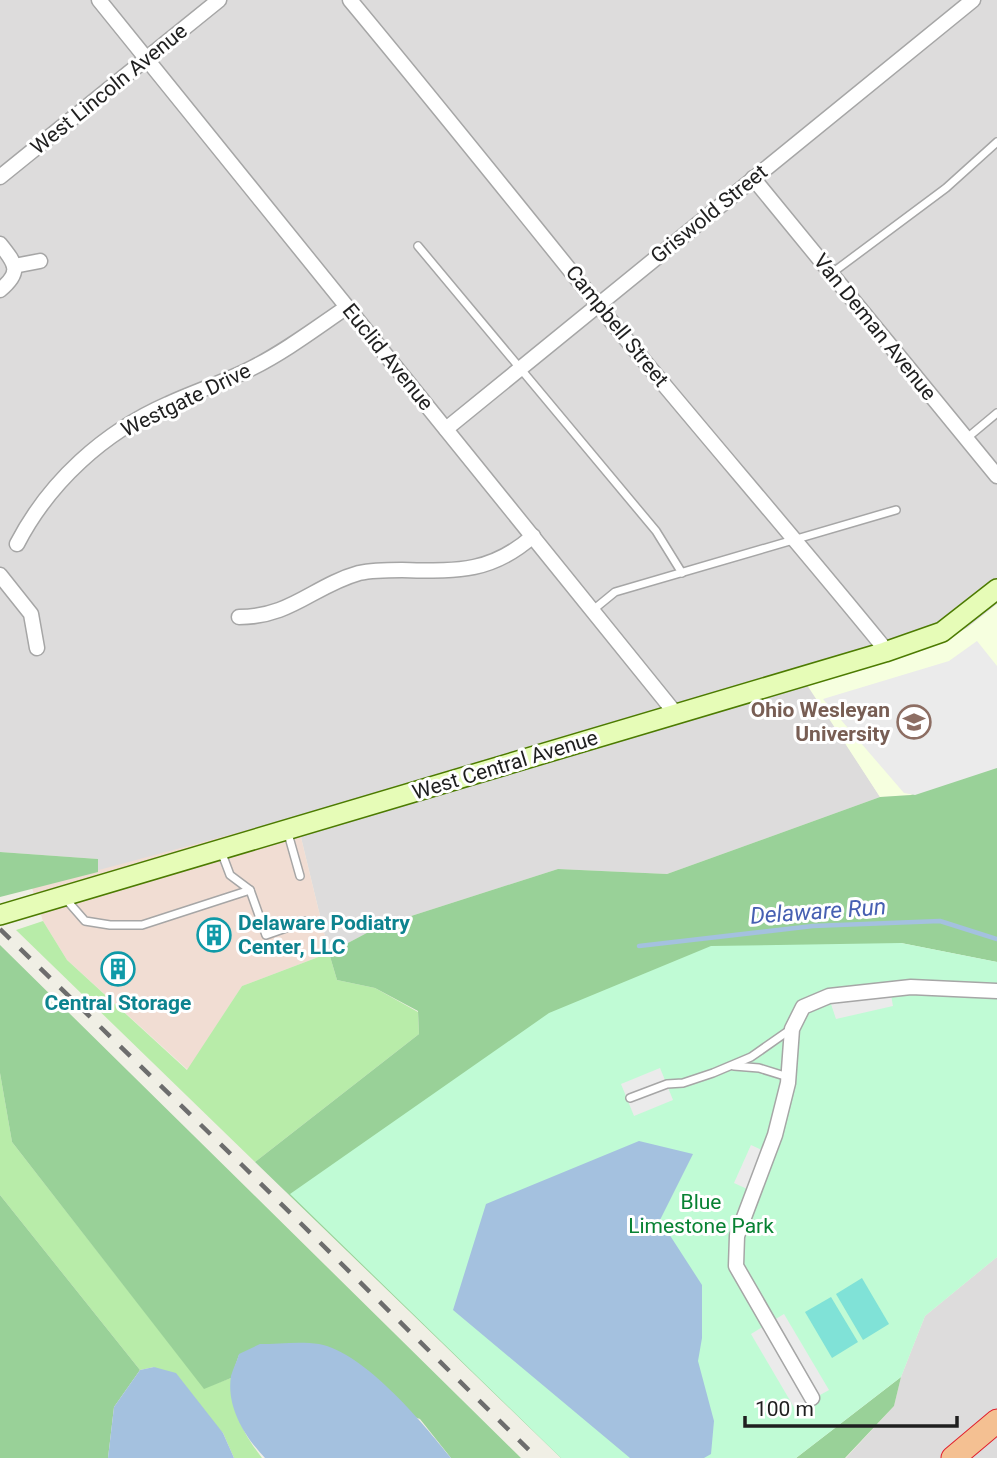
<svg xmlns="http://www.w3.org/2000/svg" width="997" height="1458" font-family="Roboto,sans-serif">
<rect width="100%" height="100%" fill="#f0efe5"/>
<!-- residential -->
<g fill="#dddcdc">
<polygon points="0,0 997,0 997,604 967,628 917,651 808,685 880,797 667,874 558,869 380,926 329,953 296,817 98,872 98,859 0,852"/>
<polygon points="997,1257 997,1458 846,1458 894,1406 901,1377 925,1316"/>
</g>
<!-- commercial -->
<polygon fill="#f1ddd3" points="296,817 329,953 242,986 188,1070 67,960 43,921 32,888"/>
<!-- education -->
<polygon fill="#f6ffdf" points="997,604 997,760 910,795 880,797 807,685 917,651 967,628"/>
<!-- grass -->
<g fill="#b8eca9">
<polygon points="43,921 67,960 187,1070 242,986 329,953 337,980 375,988 418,1012 419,1034 255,1162 16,930"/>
<path d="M0,1073l12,69 192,246 27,-10c3,35 9,51 31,80h-28l-11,-25 -69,-66 -14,3 -140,-175z"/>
</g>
<!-- forest -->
<g fill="#99d198">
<polygon points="997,760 997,962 901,943 561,1458 255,1162 419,1034 418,1011 375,988 337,980 329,953 380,926 558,869 667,874 880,797 911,795"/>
<polygon points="0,852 98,859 98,872 0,897"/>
<polygon points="0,945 521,1458 451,1458 420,1419 239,1355 231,1378 204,1389 12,1142 0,1073"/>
<polygon points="0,1195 140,1370 114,1407 108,1458 0,1458"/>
<polygon points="901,1377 894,1406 845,1458 704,1458 796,1458"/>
</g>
<!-- park -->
<polygon fill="#c0fbd5" points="901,943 997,962 997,1257 925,1316 901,1377 796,1458 561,1458 290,1194 549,1013 711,946"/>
<!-- pitch -->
<g fill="#80e2d7">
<polygon points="862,1278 889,1324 863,1340 836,1294"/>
<polygon points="831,1297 858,1342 832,1358 805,1312"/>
</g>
<!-- parking -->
<g fill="#ebebeb">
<polygon points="977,641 997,666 997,768 915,795 904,793 823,699 949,661"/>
<polygon points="889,984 893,1006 836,1019 827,992"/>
<polygon points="660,1068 673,1100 634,1116 621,1084"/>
<polygon points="751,1145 775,1156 758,1194 734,1183"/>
<polygon points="784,1314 829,1390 795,1409 751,1334"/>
</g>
<!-- water -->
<g fill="#a4c1df">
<polygon points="639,1141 693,1154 660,1220 702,1285 702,1338 698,1361 714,1421 711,1454 704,1458 630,1458 453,1310 486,1204"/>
<path d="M260,1344c18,0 40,-3 59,0 46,9 103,78 132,114h-186c-20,-21 -39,-51 -34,-82 2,-7 6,-15 8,-22z"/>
<polygon points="154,1367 176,1373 223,1433 234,1458 108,1458 114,1407 140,1370"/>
</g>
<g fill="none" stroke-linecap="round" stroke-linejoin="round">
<!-- stream -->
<polyline stroke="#a4c1df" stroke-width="4.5" points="639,946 813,926 940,921 997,939"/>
<defs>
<g id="service">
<polyline points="418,246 656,531 682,573"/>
<polyline points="832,273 946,188 997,142"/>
<polyline points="967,438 997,413"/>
<polyline points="593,610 615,592 896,510"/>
<polyline points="287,830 300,876"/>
<polyline points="221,851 230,875 250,890 266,935 306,921"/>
<polyline points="64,897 85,921 110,925 142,925 250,890"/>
<polyline points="734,1066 759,1068 788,1077"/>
<polyline points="630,1098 667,1084 683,1083 713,1073 751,1057 791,1029"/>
</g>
<g id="minor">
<polyline points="99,0 676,714"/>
<path d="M350,0c84,101 166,203 248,305 93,114 190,225 283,339l4,8"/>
<polyline points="0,177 219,0"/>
<polyline points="753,178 997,476"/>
<path d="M0,244c16,20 22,28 0,46"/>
<polyline points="14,266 40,261"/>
<polyline points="446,429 973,0"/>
<path d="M17,544c32,-62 87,-112 151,-140 28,-13 57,-22 84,-36 34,-17 64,-40 95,-61"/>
<polyline points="0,575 31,614 37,648"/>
<path d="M239,617c52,0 74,-31 120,-44 14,-3 28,-3 43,-3 52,1 88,4 131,-34"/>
<polyline points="812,1398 736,1266 737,1236 775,1135 788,1083 792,1029 803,1007 829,996 911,987 997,991"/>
</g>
<polyline id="secondary" points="0,915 885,652 942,632 997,589"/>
<polyline id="trunk" points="953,1458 997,1421"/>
</defs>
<!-- service casing -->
<use href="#service" stroke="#a6a6a6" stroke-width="10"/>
<!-- minor casing -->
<use href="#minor" stroke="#a6a6a6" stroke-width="17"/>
<!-- secondary casing -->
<use href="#secondary" stroke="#4c7b01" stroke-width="22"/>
<!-- trunk casing -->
<use href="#trunk" stroke="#e11f2c" stroke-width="25"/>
<!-- service -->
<use href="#service" stroke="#fff" stroke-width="7"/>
<!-- minor -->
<use href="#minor" stroke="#fff" stroke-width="14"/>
<!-- secondary -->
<use href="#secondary" stroke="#e6fcb7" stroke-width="19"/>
<!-- trunk -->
<use href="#trunk" stroke="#f4c092" stroke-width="23"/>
<!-- rail -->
<polyline stroke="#6d6d6d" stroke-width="4.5" stroke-dasharray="14 14" stroke-linecap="butt" points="0,929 242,1165 537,1458"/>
</g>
<!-- icons -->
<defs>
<symbol id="university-ring" viewBox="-11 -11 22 22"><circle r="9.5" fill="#fff" stroke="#8d6e63" stroke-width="1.5"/><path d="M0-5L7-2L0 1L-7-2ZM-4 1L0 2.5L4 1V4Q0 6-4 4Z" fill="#8d6e63"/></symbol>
<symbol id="building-ring" viewBox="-11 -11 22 22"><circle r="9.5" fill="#fff" stroke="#0f9aa8" stroke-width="1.5"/><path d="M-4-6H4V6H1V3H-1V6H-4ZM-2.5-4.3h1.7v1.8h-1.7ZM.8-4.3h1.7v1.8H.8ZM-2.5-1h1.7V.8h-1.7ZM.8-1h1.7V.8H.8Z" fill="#0f9aa8"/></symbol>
</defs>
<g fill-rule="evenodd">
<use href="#university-ring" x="895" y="703" width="38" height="38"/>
<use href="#building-ring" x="195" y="916" width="38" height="38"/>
<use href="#building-ring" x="99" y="950" width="38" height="38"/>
</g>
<g text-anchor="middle" stroke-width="6" stroke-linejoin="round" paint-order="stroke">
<!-- street labels -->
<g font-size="21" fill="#1f1f1f" stroke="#fff">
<text transform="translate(109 89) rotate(-39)" y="7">West Lincoln Avenue</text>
<text transform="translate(709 214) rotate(-39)" y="7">Griswold Street</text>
<text transform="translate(617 326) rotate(51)" y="7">Campbell Street</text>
<text transform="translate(875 327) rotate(51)" y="7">Van Deman Avenue</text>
<text transform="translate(388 357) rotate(51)" y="7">Euclid Avenue</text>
<text transform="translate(186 400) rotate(-26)" y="7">Westgate Drive</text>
<text transform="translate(505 765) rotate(-17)" y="7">West Central Avenue</text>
</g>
<!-- education labels -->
<g font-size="21" font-weight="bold" fill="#785e54" stroke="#fff" text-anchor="end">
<text x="890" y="717">Ohio Wesleyan<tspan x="890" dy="24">University</tspan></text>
</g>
<!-- culture labels -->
<g font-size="21" font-weight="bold" fill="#0d838f" stroke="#fff" text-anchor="start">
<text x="238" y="930">Delaware Podiatry<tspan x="238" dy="24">Center, LLC</tspan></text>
<text x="118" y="1010" text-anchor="middle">Central Storage</text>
</g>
<!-- park labels -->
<g font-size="21" fill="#088233" stroke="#fff">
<text x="701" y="1209">Blue<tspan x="701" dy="24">Limestone Park</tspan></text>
</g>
<!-- water labels -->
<g font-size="23" font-style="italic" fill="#4760b2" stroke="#fff">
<text transform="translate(818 911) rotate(-4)" y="8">Delaware Run</text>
</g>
</g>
<!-- scale -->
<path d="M745 1416v10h212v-10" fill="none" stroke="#1f1f1f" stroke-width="3.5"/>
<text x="755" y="1416" font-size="21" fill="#1f1f1f" stroke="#ffffff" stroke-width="5" paint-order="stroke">100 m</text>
</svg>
